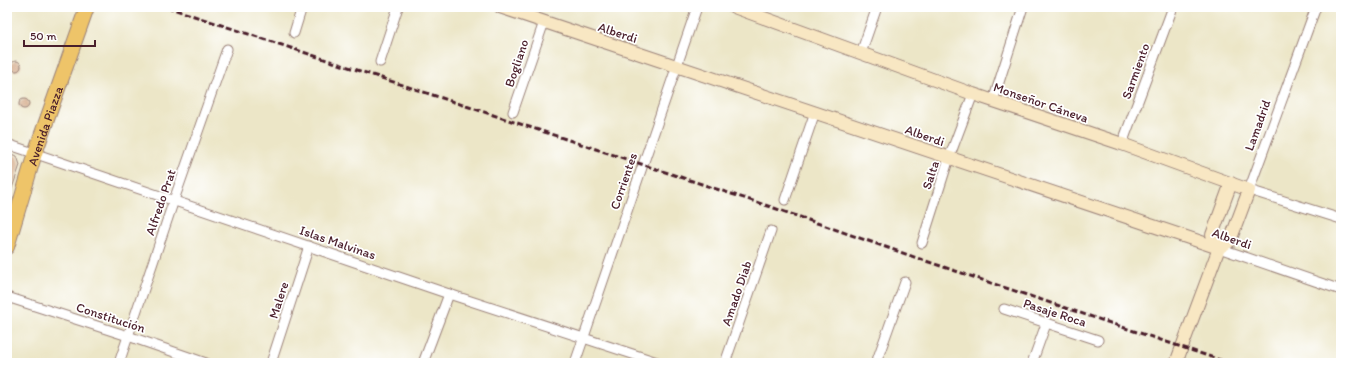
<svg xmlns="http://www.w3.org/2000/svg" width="1348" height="370" font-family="Itim,sans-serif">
<rect width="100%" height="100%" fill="#fff"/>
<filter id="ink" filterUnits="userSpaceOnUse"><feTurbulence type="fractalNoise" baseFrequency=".025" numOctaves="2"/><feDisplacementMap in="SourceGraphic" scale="8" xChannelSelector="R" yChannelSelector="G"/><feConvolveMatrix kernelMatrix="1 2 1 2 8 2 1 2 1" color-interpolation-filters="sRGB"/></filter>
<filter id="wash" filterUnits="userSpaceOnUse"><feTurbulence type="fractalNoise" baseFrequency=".012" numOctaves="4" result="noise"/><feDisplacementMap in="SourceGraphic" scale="16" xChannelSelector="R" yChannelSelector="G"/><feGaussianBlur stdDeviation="0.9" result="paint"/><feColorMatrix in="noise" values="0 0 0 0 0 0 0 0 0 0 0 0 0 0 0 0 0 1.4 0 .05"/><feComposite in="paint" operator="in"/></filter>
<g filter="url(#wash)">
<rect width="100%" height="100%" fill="#ece6c7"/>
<g id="blocks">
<!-- building -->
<g fill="#d0a481">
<circle cx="16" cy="66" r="5"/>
<circle cx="24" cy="104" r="5"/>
<polygon points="7,153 17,156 20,165 8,200"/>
</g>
</g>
</g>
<g filter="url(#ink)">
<use href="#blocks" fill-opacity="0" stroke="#9b8279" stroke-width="1"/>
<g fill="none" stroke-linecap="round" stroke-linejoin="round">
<defs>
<g id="street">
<polyline points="1316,7 1249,190 1341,219"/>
<polyline points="294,33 302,7"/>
<polyline points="861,53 877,7"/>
<polyline points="380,62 398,7"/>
<polyline points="993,101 1023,7"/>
<polyline points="513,112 544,22"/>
<polyline points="7,144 449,294 660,363"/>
<polyline points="1122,144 1173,7"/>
<polyline points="785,200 815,112"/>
<polyline points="922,243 949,158 973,94"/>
<polyline points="1219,248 1341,290"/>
<polyline points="7,297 128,336 206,363"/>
<polyline points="1004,309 1098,340"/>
<polyline points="119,363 174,200 227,49"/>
<polyline points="271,363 309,246"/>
<polyline points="423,363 449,294"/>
<polyline points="575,363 697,7"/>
<polyline points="725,363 771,231"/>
<polyline points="876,363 905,282"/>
<polyline points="1032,363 1046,324"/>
</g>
<g id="secondary">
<polyline points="500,7 1219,248"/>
<polyline points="734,7 973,94 1122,144 1249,190 1230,241 1219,248 1176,363"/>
<polyline points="1219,248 1212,235 1231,183"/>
</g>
<g id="primary">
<path id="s1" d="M7,247l28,-94 52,-146"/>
</g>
</defs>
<!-- street casing -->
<use href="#street" stroke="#9b8279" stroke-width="11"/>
<!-- secondary casing -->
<use href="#secondary" stroke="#9b8279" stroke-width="14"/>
<!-- primary casing -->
<use href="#primary" stroke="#9b8279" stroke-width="16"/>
<!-- street -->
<use href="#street" stroke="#fff" stroke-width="9"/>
<!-- secondary -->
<use href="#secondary" stroke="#f8e7c3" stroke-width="12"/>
<!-- primary -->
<use href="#primary" stroke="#eec469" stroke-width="14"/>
<!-- rail -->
<polyline stroke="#4a1f2b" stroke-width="3" stroke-dasharray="6 3" stroke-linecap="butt" points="167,7 774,208 917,258 1229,363"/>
</g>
</g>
<g text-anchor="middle" stroke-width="3.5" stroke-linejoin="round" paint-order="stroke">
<!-- street labels -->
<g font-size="13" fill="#4a1f2b" stroke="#fff">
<text transform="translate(618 32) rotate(18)" y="5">Alberdi</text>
<text transform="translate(516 63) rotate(-71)" y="5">Bogliano</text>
<text transform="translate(1135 71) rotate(-70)" y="5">Sarmiento</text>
<text transform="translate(1041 102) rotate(19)" y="5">Monseñor Cáneva</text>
<text transform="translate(1257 125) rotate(-70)" y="5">Lamadrid</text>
<text dy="5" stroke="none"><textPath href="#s1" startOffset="127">Avenida Piazza</textPath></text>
<text transform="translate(925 135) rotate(19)" y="5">Alberdi</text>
<text transform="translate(930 175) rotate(-72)" y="5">Salta</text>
<text transform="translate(623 181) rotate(-71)" y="5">Corrientes</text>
<text transform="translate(160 202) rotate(-71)" y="5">Alfredo Prat</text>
<text transform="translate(1232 238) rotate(19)" y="5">Alberdi</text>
<text transform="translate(338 242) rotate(19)" y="5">Islas Malvinas</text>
<text transform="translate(736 293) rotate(-71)" y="5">Amado Diab</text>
<text transform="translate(278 300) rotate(-72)" y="5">Malere</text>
<text transform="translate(1055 312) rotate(18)" y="5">Pasaje Roca</text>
<text transform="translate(111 317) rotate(18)" y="5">Constitución</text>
</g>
</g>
<!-- margin -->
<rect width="1348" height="370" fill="none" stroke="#fff" stroke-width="24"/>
<!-- scale -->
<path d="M24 40v6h71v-6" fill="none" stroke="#4a1f2b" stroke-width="2"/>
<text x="30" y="40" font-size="12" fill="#4a1f2b" stroke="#ffffff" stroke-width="3" paint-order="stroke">50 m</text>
</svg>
